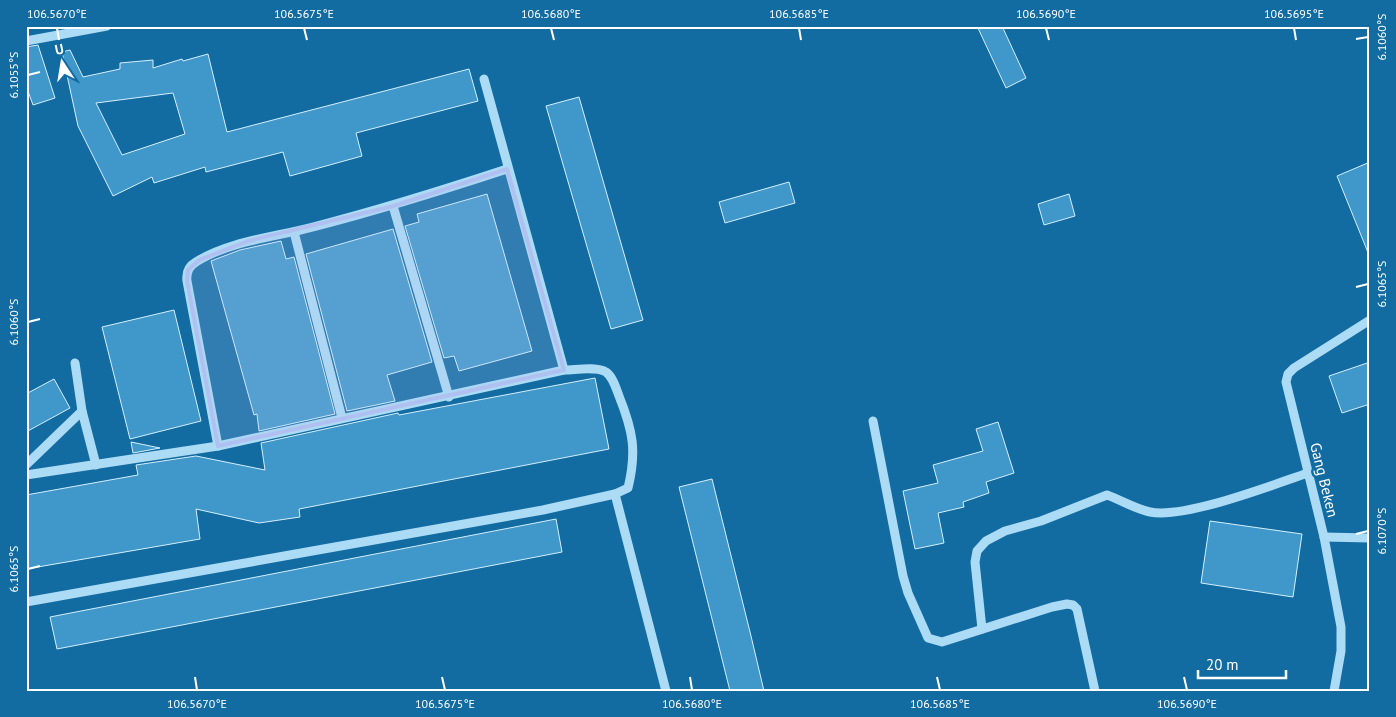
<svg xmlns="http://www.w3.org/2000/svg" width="1396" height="717" font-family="'PT Sans',sans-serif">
<rect width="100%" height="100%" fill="#126ca2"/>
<!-- building -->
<g fill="#3f97ca" stroke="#d5effe" fill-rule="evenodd">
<polygon points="977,26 1002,26 1026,78 1006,88"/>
<polygon points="38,45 55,98 33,105 26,86 26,47"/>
<path d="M70,50l13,27 37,-8v-6l33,-3v8l29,-9 1,2 25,-7 19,78 242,-63 9,32 -122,32 6,23 -72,20 -7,-24 -77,20 -1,-5 -51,16 -2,-6 -39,19 -35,-70 -16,-74zM173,93l12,41 -63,21 -26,-52z"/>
<polygon points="579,97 643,320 611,329 546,106"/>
<polygon points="1370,162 1370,255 1369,255 1337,176"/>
<polygon points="789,182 795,203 725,223 719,202"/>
<polygon points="487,194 532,351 459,371 454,356 444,358 405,226 419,222 417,214"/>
<polygon points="1069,194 1075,216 1044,225 1038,204"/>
<polygon points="393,229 432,362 387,375 395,401 347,411 306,254"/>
<polygon points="281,241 286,259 294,257 335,414 259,431 257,414 254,415 211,261 240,250"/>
<polygon points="174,310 201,421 130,439 102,327"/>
<polygon points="1370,362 1370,404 1342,413 1329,376"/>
<polygon points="595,378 609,449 299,509 300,517 259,523 196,509 200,539 26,569 26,495 138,475 136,465 196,456 265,470 261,443 398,413 399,415"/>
<polygon points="54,379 70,408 26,432 26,394"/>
<polygon points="998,422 1014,473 986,482 989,493 963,502 964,507 938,513 944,543 915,549 903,491 938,483 933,465 983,451 976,429"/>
<polygon points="131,442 160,448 133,453"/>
<polygon points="712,479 751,636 764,691 730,691 679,487"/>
<polygon points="556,519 562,552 57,649 50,617"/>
<polygon points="1210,521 1302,534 1293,597 1201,583"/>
</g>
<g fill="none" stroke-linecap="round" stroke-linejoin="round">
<!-- minor -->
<g stroke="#acdbf5" stroke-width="9">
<polyline points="26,41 107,26"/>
<polyline points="484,79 564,370"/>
<polyline points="393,206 449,397"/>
<polyline points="294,232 342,418"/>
<polyline points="75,363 82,411 96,465"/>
<polyline points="873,421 903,576 908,593 928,638 942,642 1052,607 1067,604 1073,605 1077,609 1095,691"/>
<path d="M218,446l-31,-165c-1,-8 2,-15 9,-19 33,-21 80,-25 117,-35 66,-17 130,-37 194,-58"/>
<polyline points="26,465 82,411"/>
<path d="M26,475l192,-29 346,-76c12,0 32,-4 42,2 7,5 10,16 13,24 14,35 18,55 9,92l-13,6 -72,16 -517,92"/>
<polyline points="615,494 666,691"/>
<polyline points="1324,537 1370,538"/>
<path d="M982,629l-7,-67 2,-11 9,-10 19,-10 36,-10 66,-26c14,5 28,14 43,17 35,7 122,-27 158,-39"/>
<polyline points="1334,691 1341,651 1341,627 1324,537 1286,382 1288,374 1294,368 1370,320"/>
</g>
</g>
<!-- marked area -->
<path fill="#b0c1f1" fill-opacity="0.2" stroke="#b0c1f1" stroke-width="4" stroke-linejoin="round" d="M507,169l57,201 -346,76 -31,-165 1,-11 11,-10 49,-19 145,-35z"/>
<!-- ticks -->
<path fill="none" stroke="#fff" stroke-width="2" d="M57,28l2,12M304,28l3,12M551,28l3,12M799,28l2,12M1046,28l3,12M1294,28l2,12M1356,39l12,-2M28,75l12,-3M1356,287l12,-3M28,322l12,-3M1356,534l12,-3M28,569l12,-3M195,677l2,13M442,677l3,13M690,677l2,13M937,677l3,13M1184,677l3,13"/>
<g text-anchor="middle" stroke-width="5" stroke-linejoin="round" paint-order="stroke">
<!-- street labels -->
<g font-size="15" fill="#fff" stroke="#126ca2">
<text transform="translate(1324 480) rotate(76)" y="5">Gang Beken</text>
</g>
</g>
<!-- border -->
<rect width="1396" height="717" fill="none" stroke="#126ca2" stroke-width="55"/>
<!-- north arrow -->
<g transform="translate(62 62) rotate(348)" stroke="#126ca2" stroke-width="4" paint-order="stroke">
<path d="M0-4L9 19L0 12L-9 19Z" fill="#ffffff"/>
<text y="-8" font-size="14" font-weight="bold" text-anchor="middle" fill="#ffffff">U</text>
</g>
<!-- scale -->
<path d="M1198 670v8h88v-8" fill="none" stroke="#ffffff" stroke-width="2.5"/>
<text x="1206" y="670" font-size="15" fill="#ffffff" stroke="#126ca2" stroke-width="4" paint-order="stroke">20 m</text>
<rect x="28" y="28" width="1340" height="662" fill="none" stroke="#fff" stroke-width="2"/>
<g font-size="12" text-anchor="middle" fill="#fff">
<text x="57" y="18">106.5670°E</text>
<text x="304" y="18">106.5675°E</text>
<text x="551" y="18">106.5680°E</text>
<text x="799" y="18">106.5685°E</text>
<text x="1046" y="18">106.5690°E</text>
<text x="1294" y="18">106.5695°E</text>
<text transform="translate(1382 37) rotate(-90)" y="4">6.1060°S</text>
<text transform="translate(14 75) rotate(-90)" y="4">6.1055°S</text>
<text transform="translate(1382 284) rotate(-90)" y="4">6.1065°S</text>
<text transform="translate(14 322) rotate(-90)" y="4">6.1060°S</text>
<text transform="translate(1382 531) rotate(-90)" y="4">6.1070°S</text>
<text transform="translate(14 569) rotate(-90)" y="4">6.1065°S</text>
<text x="197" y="708">106.5670°E</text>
<text x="445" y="708">106.5675°E</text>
<text x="692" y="708">106.5680°E</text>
<text x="940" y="708">106.5685°E</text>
<text x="1187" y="708">106.5690°E</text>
</g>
</svg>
